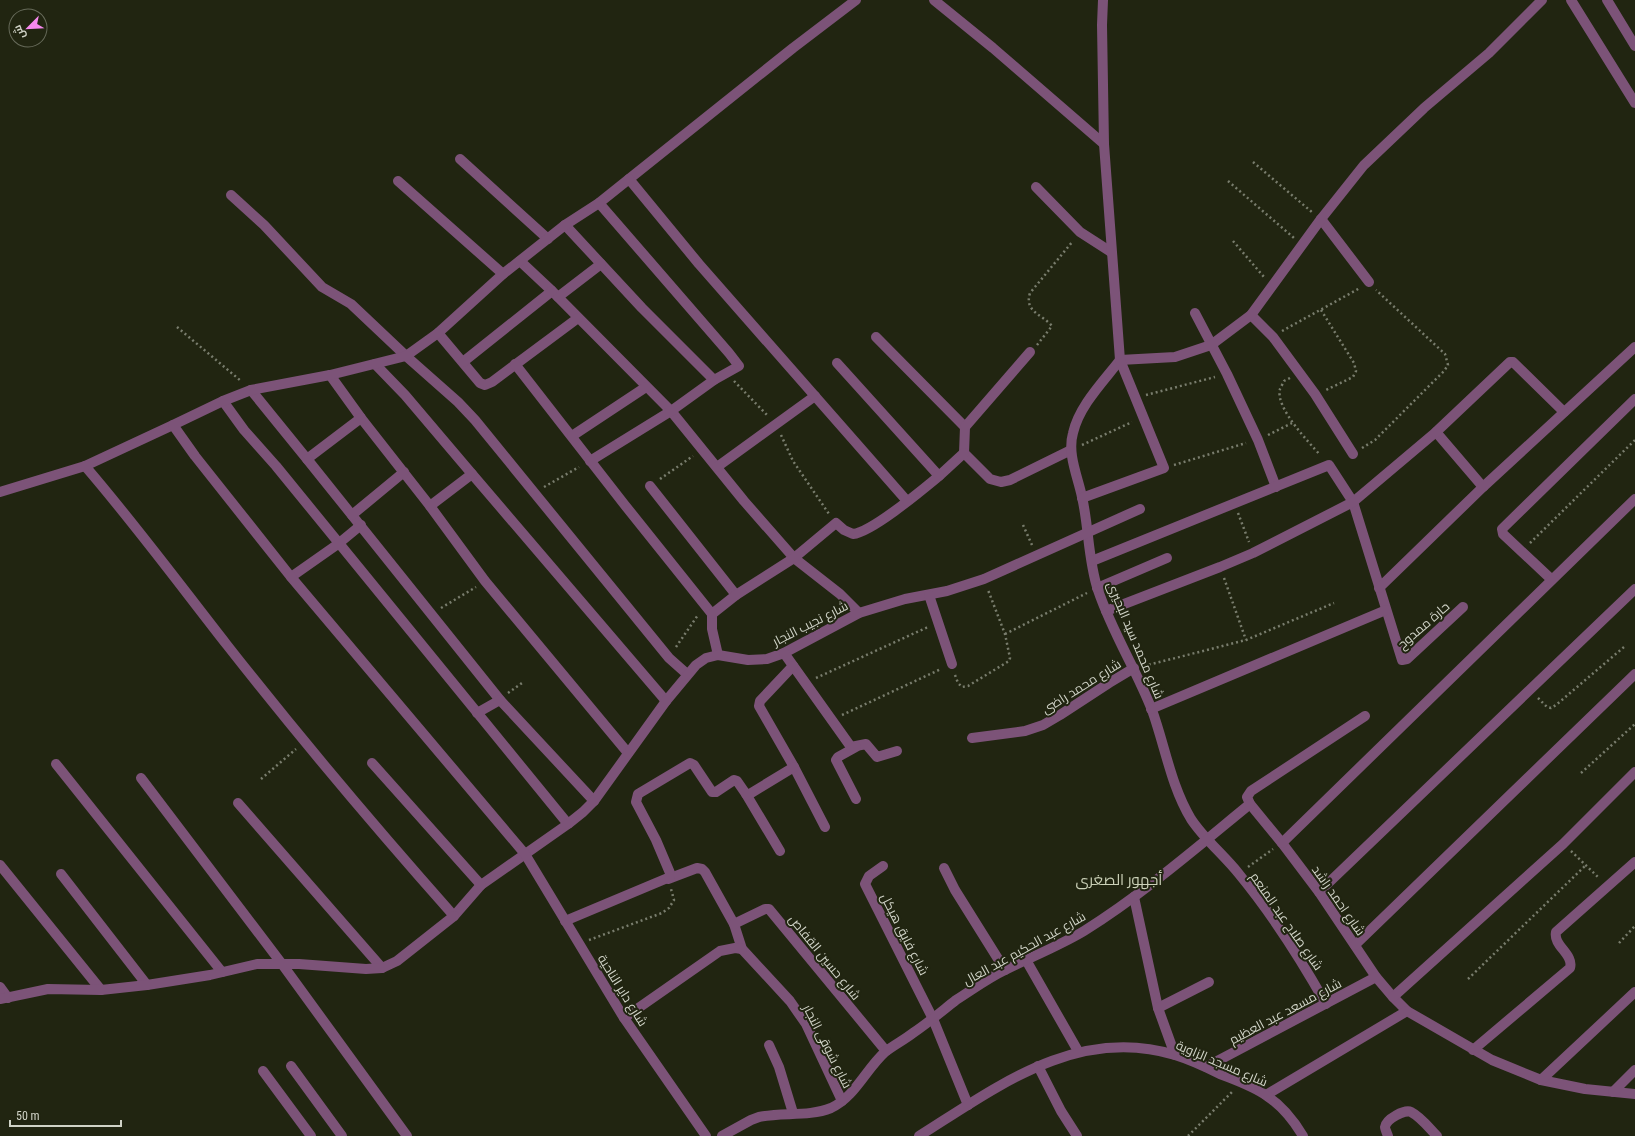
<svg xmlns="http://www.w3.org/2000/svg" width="1635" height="1136" font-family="'Roboto Condensed',Cairo,sans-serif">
<rect width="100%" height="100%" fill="#212511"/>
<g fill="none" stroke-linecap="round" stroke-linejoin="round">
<!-- path -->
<g stroke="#797d6d" stroke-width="2.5" stroke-dasharray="2 3" stroke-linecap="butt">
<polyline points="1253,162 1313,213"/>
<polyline points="1228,181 1294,238"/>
<polyline points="1233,241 1264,277"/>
<polyline points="1321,310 1354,363 1356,371 1353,377 1326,390"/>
<polyline points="177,327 241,381"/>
<polyline points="1282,331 1360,288"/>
<path d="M1037,345l15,-19c-10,-12 -28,-14 -22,-33l43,-52"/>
<path d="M1290,378l-6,3c-1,2 -3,6 -4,8 -5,19 29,53 40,66"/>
<polyline points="734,381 768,416"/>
<polyline points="1146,395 1215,377"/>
<polyline points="781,435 793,461 829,514"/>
<polyline points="1268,435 1292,423"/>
<polyline points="1082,445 1132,422"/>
<polyline points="1362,448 1375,440 1444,371 1448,365 1445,354 1376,290"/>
<polyline points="1174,465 1246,443"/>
<polyline points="660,479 693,456"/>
<polyline points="544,487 579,467"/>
<polyline points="1238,513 1249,542"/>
<polyline points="1023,525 1032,545"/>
<polyline points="1530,543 1635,440"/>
<polyline points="1224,578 1246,640"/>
<polyline points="441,608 476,587"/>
<polyline points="1005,634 1087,593"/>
<polyline points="676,647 698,615"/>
<polyline points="1144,666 1246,640 1334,603"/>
<polyline points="955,675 958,683 962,687 968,686 1009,661 1010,658 1005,634 988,590"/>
<polyline points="816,678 928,627"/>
<polyline points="508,693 522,683"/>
<polyline points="1538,698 1547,707 1551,708 1556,705 1624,647"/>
<polyline points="842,715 941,669"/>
<polyline points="1581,773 1635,724"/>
<polyline points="261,779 296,749"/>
<polyline points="1571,851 1599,878"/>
<polyline points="1248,867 1273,849"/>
<polyline points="589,940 662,913 669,908 674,900 671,889"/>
<polyline points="1619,943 1635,926"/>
<polyline points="1468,979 1586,865"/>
<polyline points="1188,1136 1232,1092"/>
</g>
<!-- minor -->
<g stroke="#7c5378" stroke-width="10">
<polyline points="934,0 993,48 1104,144"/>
<polyline points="1571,0 1635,103"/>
<polyline points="1607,0 1635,46"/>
<polyline points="460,159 548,239"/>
<polyline points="629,179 793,48 856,0"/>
<polyline points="398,181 503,274"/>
<polyline points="1036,187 1080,232 1111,252"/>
<polyline points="231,195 264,225 322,287 351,304 406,356 458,402 475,420 669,658 687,674"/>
<polyline points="1321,219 1369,282"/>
<polyline points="565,225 642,308 714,380"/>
<polyline points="520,261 552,291 671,411 744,501 794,558 840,594 859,613"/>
<polyline points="558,297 601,264"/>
<polyline points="1195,313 1227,374 1258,440 1276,487"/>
<polyline points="1251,315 1273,337 1315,394 1353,454"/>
<polyline points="438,333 480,383 485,385 492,382 578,318"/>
<polyline points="876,337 965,427"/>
<polyline points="1030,352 965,427 964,453 990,479 1001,482 1010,480 1071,450"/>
<path d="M1120,360c-17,22 -41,46 -47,73 -6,21 5,44 9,64 7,30 6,64 16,93 14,42 38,79 54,120 13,36 19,76 39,109 13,20 33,36 48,55 33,40 61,84 87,130"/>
<polyline points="1120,360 1175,357 1211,345 1251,315 1321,219 1364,165 1424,108 1489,53 1542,0"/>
<polyline points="463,362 552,291"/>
<polyline points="375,364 405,395 472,474 666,701"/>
<polyline points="515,364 624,504 712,614 712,629 718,655"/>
<polyline points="330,375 361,418 430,506 485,581 628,753"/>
<polyline points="251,390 307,459 361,418"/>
<polyline points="223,401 244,430 276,466 568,824"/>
<polyline points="1436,432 1483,487"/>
<polyline points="572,436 646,387"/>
<polyline points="307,459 500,700 594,801"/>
<polyline points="590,461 671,411 714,380 739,366 729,353 599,203"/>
<path d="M85,466c50,58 95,119 142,179 73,93 149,183 227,271l27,-31 87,-61 15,-12 11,-11 72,-100 30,-36 10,-7 12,-3 30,5 19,-1 17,-6 75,-40 46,-14 42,-8 37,-12 156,-70"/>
<polyline points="717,467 815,396"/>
<polyline points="939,476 964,453"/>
<polyline points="650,486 736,595"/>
<polyline points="0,492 85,466 173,425"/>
<polyline points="1082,498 1164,468 1120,360 1104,144 1102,25 1103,0"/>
<polyline points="430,506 472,474"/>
<polyline points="352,515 404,472"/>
<polyline points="1092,561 1329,465 1353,502 1402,660 1407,659 1463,607"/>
<polyline points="291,577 338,544 361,525"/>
<polyline points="1551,579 1503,534 1502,529 1635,399"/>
<polyline points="1097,588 1167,558"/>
<polyline points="1379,588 1483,487 1635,347"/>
<polyline points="929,595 952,664"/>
<polyline points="1106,611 1220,567 1253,553 1353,502 1436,432 1510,362 1513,362 1564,412"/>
<path d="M712,614l24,-19 58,-37 42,-35 8,7 9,4c19,-2 69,-44 86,-58l-102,-113"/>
<polyline points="784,653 851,747 866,744 877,757 897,751"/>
<polyline points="793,666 760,701 759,706 794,767 825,827"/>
<polyline points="1151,709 1386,610"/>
<polyline points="477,713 500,700"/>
<polyline points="1365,716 1251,791 1247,797 1250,804 1282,843 1319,892 1376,977 1393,997 1407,1011 1492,1060 1541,1080 1585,1089 1635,1094"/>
<polyline points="972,738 1025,731 1043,725 1060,715 1109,683 1134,668"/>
<polyline points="856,747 838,757 836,760 856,799"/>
<polyline points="372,763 481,885"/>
<polyline points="56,764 222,972"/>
<polyline points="141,778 282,964 407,1136"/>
<polyline points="746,794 780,851"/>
<polyline points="238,803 382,968"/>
<polyline points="1282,843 1635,499"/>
<polyline points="0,865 101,990"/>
<polyline points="883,866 869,876 865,884 933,1019 968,1105"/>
<polyline points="944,868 955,890 1005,970"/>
<polyline points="61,874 147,985"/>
<polyline points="668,879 697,868 702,869 705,872 734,924 742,949 790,1001 806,1024 842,1101"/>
<polyline points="1319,892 1635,589"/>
<polyline points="1134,897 1158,1008 1175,1055"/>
<polyline points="565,921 670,877 670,873 656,840 636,802 638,794 690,763 694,765 712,792 716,792 734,780 737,781 746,794 748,795 794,767"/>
<polyline points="734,924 765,909 769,909 886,1051"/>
<polyline points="1355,945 1635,674"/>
<polyline points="1026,960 1078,1051"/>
<polyline points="0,987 8,998"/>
<polyline points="1393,997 1563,844 1635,772"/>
<polyline points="0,999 48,989 101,990 147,985 210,975 257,964 299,964 366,969 382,968 397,961 454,916"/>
<polyline points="1158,1008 1209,982"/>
<polyline points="624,1018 720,951 735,948 742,949"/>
<polyline points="769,1045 779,1067 793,1113"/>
<path d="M1473,1050l97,-82c4,-14 -17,-22 -14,-36l79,-70"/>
<polyline points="291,1066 342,1136"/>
<polyline points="1038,1066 1061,1111 1077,1136"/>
<polyline points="1206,1067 1376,977"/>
<polyline points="263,1071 311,1136"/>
<polyline points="1541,1080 1635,992"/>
<polyline points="1613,1092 1635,1070"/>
<polyline points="1266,1095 1407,1011"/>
<polyline points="706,1136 624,1018 525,854 291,577 195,456 173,425 223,401 251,390 330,375 406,356 438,333 503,274 565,225 599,203 629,179 699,264 907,501"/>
<path d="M722,1136l29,-16 8,-3c23,-5 50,0 72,-9 24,-11 35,-39 54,-56 9,-7 19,-12 28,-19 15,-10 29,-22 43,-33 16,-10 32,-22 49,-30 26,-13 54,-24 79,-39 59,-37 112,-83 166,-127"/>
<path d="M919,1136c78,-49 158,-111 256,-81 16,5 31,12 45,19 15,6 33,12 47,22 15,10 27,25 36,40"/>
<path d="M1388,1136c-1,-3 -3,-7 -3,-9 1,-8 20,-18 26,-15 10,5 19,17 26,24"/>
</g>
</g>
<g text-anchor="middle" stroke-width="4" stroke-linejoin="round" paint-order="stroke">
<!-- street labels -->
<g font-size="13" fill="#d0d3c7" stroke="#212511">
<text transform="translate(810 623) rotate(-27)" y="5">شارع نجيب النجار</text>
<text transform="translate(1423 625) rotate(-41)" y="5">حارة ممدوح</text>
<text transform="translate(1136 640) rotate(67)" y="5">شارع محمد سيد البحيرى</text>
<text transform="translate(1081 686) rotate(-32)" y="5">شارع محمد راضى</text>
<text transform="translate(1339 900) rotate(55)" y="5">شارع احمد راشد</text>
<text transform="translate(1287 921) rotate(55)" y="5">شارع صلاح عبد المنعم</text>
<text transform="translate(905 934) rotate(63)" y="5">شارع فايق هيكل</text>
<text transform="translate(1024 948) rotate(-29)" y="5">شارع عبد الحكيم عبد العال</text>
<text transform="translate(825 957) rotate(51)" y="5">شارع حسين القفاص</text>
<text transform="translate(623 990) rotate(58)" y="5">شارع داير الناحية</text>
<text transform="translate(1285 1011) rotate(-28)" y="5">شارع مسعد عبد العظيم</text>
<text transform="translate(828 1046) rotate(63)" y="5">شارع شوقى النجار</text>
<text transform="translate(1222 1063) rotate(23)" y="5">شارع مسجد الزاوية</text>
</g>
<!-- quarter labels -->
<g font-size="15" fill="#cbd1b8" stroke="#212511">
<text x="1119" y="885">أجهور الصغرى</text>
</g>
</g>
<!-- north arrow -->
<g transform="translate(28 28) rotate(246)"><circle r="19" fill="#212511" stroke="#676b5a"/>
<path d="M0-3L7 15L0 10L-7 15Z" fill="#f689ed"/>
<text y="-6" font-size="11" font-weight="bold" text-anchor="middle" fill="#d0d3c7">ش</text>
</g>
<!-- scale -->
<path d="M10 1120v6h111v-6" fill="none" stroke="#d0d3c7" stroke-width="2"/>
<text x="16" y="1120" font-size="12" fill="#d0d3c7" stroke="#212511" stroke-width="3" paint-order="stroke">50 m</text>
</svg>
